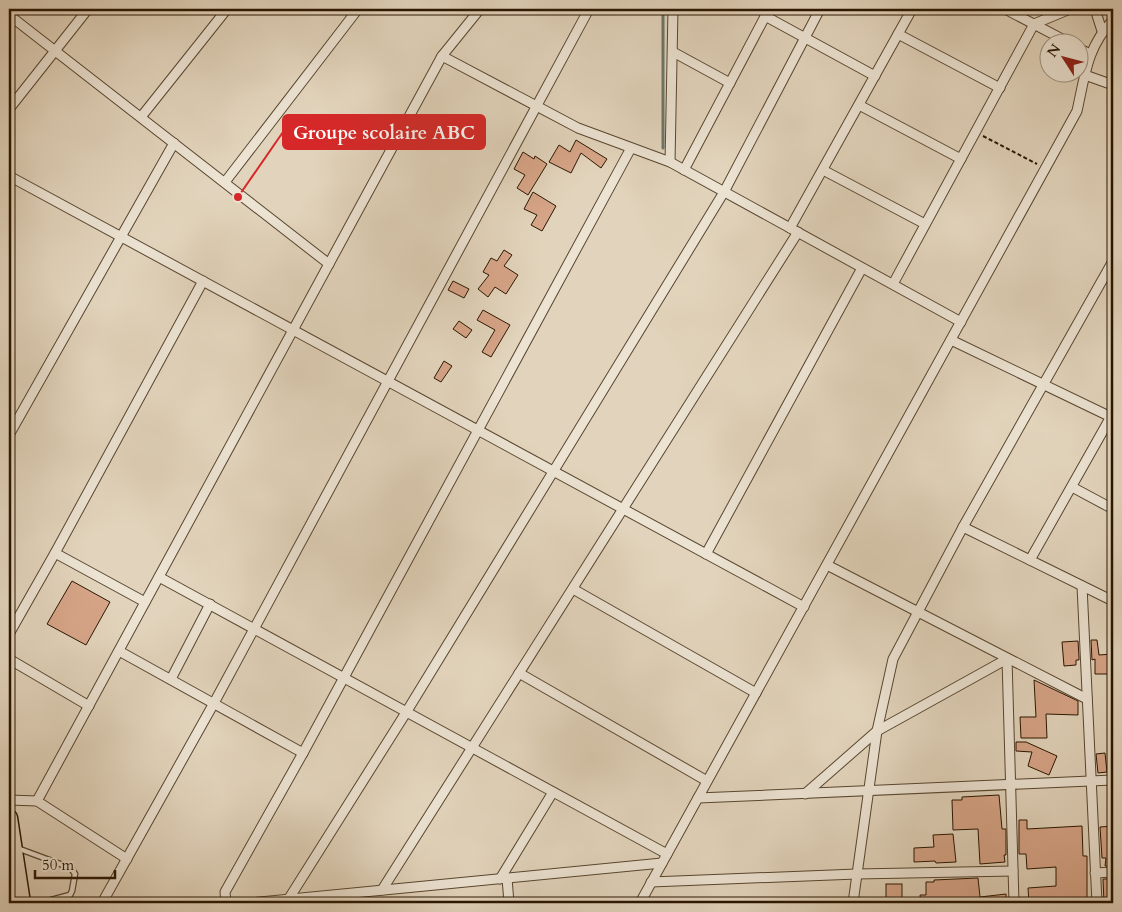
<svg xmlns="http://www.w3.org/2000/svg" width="1122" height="912" font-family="Cardo,serif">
<rect width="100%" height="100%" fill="#e2d4bc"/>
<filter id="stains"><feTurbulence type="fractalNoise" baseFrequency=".004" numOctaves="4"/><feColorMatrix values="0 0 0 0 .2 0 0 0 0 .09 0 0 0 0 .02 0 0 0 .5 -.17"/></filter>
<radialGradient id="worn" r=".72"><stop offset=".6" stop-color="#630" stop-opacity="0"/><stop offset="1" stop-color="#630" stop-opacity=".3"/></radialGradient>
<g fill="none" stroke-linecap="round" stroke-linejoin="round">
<!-- stream -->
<polyline stroke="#6b776d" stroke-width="3" points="663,148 663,9"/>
</g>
<!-- building -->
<g fill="#d7a588" stroke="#2a1600">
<polygon points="576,140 607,159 601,168 581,153 571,173 549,162 559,145 570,152"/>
<polygon points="523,152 534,159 535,156 547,164 528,195 517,188 525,175 514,169"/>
<polygon points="533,192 556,206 542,231 531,225 537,215 524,209"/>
<polygon points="504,250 512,255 504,266 518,275 506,294 495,287 488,297 478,289 489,275 483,272 491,258 497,261"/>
<polygon points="453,281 469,289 464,298 448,290"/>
<polygon points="483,310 510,325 491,357 482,352 495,330 477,320"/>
<polygon points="459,321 472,330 466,338 453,329"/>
<polygon points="444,361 452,366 441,382 434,378"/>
<polygon points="72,581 110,602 86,645 47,624"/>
<polygon points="1091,640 1097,640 1099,655 1113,654 1112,674 1095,674 1095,659 1092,660"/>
<polygon points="1078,641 1079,657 1079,660 1076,660 1076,665 1064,666 1062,642"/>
<polygon points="1034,680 1078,701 1078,715 1046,714 1047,738 1021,738 1020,717 1036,717"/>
<polygon points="1016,742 1026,742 1057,756 1049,775 1028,766 1032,752 1016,751"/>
<polygon points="1105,753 1107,772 1098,773 1096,754"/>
<polygon points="999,795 1002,829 1006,829 1006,855 1004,855 1005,862 980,864 978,829 953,830 952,800 962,800 962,797"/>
<polygon points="1019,820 1027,820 1027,829 1082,826 1083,856 1087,856 1087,903 1029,903 1028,888 1056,886 1056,867 1027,869 1026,854 1019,854"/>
<polygon points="1113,826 1113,866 1105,866 1106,858 1102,858 1100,827"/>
<polygon points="953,834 956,862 936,863 935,861 914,862 914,848 934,847 933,835"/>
<polygon points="978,878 980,897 1006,894 1006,903 921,903 920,895 926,895 926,882 934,882 934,880"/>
<polygon points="1103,879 1111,879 1113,903 1104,903"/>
<rect x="886" y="884" width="16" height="19"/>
</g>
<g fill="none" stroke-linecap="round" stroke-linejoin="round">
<defs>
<polyline id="lane" points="17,848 71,868 75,874 72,891 70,895 40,903"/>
<g id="street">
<polyline points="1005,9 1068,42"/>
<polyline points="1095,9 1102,31"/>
<polyline points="9,15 329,264"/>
<polyline points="765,16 875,76"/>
<polyline points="898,34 1000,88"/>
<polyline points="1080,49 1090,54"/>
<polyline points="673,52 730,83"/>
<polyline points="442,56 578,128 670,162 961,322"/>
<polyline points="1085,75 1113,85"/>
<polyline points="859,105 961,159"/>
<polyline points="9,109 88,9"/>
<polyline points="141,117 227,9"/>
<polyline points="670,162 673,9"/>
<polyline points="684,170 769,9"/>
<polyline points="823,170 925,224"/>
<polyline points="9,176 804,607"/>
<polyline points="225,182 358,9"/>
<polyline points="790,228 912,9"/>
<polyline points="893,284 1034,24 1070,9"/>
<polyline points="951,340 1113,418"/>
<polyline points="9,435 174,143"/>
<polyline points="1072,487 1113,509"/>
<polyline points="963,527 1113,601"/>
<polyline points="55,553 145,602"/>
<polyline points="706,554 862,268"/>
<polyline points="1030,560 1113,413"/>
<polyline points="827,565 1087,699"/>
<polyline points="159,577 667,854"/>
<polyline points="1082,586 1097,903"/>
<polyline points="573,589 756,693"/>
<polyline points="9,634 55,553 203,281"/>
<polyline points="119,651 303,753"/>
<polyline points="9,659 89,706"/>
<polyline points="519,673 707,781"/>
<polyline points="171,679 210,604"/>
<polyline points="805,794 877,731 1007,659 1014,903"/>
<polyline points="698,798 1113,780"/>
<polyline points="9,800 37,801 127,859"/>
<polyline points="37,801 442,56 480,9"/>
<polyline points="1095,873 1113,872"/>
<polyline points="507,878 509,903"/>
<polyline points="500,879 553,792"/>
<polyline points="651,882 857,874 1013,871"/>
<polyline points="382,890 798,232"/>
<polyline points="288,900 407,711 724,192 820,9"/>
<polyline points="102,903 214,703 589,9"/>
<polyline points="226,903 225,892 303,753 631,148"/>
<polyline points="250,903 662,863"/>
<path d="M640,903l437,-792c8,-36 10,-64 36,-91"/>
<polyline points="853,903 877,731 893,659 963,527 1113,261"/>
</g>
<polyline id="highway" points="9,818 22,903"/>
</defs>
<!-- lane casing -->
<use href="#lane" stroke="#58462f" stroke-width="7"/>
<!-- street casing -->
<use href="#street" stroke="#58462f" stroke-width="11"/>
<!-- highway casing -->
<use href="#highway" stroke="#2a1600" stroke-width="19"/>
<!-- path -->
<polyline stroke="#2a1600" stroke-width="2" stroke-dasharray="4 2.5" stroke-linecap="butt" points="983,136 1037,164"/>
<!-- lane -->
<use href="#lane" stroke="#ece3d3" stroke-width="4.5"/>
<!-- street -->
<use href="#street" stroke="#ece3d3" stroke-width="9"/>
<!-- highway -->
<use href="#highway" stroke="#e2d4bc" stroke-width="16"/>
</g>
<!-- callouts -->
<path fill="none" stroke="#d62828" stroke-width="2" d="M238 197L283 132"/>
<circle fill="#d62828" stroke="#ece3d3" stroke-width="2" cx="238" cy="197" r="5"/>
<rect fill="#d62828" stroke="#d62828" stroke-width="2" x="283" y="115" width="202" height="34" rx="5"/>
<g font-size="19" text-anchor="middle" font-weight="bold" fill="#fff">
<text x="384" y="139">Groupe scolaire ABC</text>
</g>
<!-- margin -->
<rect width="1122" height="912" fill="none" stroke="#e2d4bc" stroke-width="30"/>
<rect x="10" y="10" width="1102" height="892" fill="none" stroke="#2a1600" stroke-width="2.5"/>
<rect x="15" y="15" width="1092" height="882" fill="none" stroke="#2a1600"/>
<!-- north arrow -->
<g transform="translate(1064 58) rotate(306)"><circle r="24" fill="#ece3d3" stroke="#9e917f"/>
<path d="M0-4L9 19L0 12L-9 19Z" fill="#8f2418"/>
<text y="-8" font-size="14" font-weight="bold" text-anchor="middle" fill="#2a1600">N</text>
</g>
<!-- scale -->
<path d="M35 870v8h80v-8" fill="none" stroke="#2a1600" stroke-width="2.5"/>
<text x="42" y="870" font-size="15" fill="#2a1600" stroke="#ece3d3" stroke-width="4" paint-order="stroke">50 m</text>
<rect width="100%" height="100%" filter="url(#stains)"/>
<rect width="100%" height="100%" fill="url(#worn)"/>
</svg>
